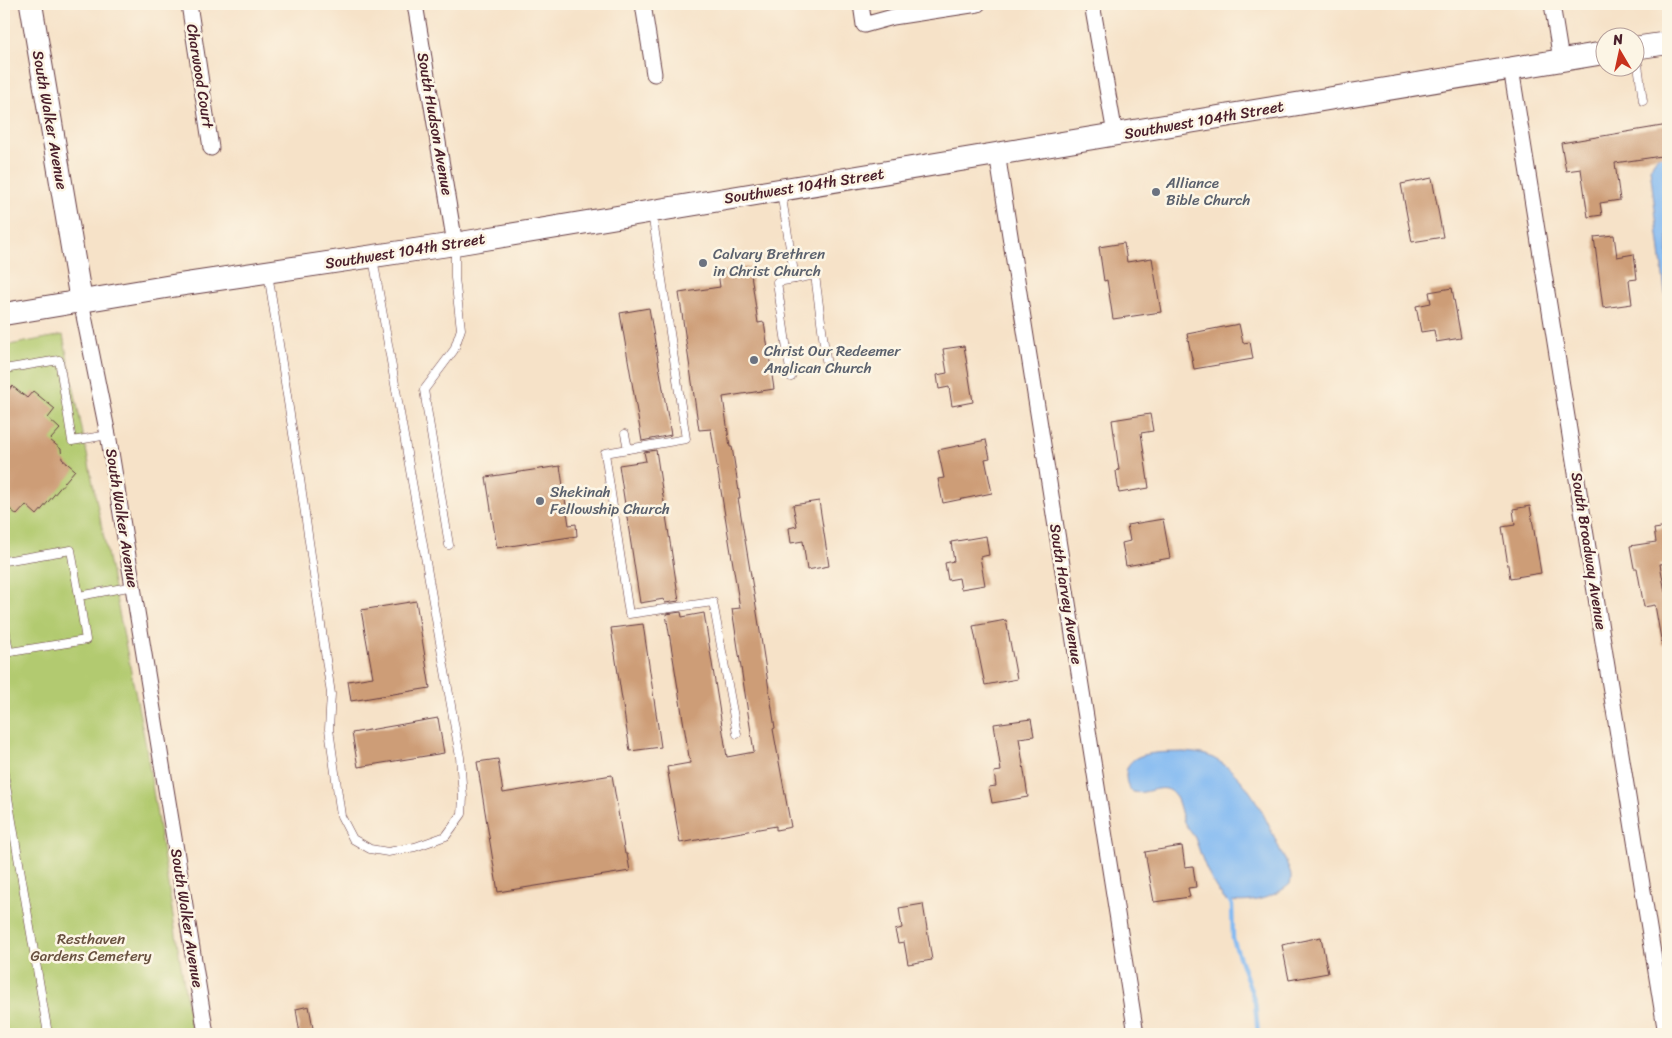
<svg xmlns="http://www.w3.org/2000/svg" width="1672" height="1038" font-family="Sriracha,sans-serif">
<rect width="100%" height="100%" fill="#fcf5e5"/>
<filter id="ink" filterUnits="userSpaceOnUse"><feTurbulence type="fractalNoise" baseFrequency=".02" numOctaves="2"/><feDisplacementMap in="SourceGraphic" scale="10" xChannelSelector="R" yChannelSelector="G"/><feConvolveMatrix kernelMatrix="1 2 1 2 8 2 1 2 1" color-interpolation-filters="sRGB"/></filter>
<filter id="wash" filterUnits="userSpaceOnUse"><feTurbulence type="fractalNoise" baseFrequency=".0096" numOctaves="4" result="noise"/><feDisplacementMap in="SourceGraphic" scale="20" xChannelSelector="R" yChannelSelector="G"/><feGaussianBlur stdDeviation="1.12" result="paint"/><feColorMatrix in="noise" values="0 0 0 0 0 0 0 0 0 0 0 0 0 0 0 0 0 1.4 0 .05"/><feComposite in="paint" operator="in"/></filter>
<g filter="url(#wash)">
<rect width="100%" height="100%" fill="#f6e2c8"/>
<!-- green -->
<polygon fill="#b2ca70" stroke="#7e744e" points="63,335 145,741 192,1034 4,1034 4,346"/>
<!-- water -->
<g fill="#83baf2" stroke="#666c8e">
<polygon points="1665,146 1668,146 1668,298 1665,293 1650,168"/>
<path d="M1183,752c10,1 21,1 30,6 36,18 53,61 68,94 5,11 13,21 9,32 -17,15 -44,21 -65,16 -16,-19 -22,-39 -30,-62 -3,-5 -8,-10 -11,-16 -3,-8 -4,-17 -8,-25 -11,-20 -34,3 -46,-7 -3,-3 -4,-11 -4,-15 0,-26 39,-22 57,-23z"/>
</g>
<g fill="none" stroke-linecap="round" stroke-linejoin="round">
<!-- stream -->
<polyline stroke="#83baf2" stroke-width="4.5" points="1227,896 1232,905 1233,939 1255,1002 1258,1034"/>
</g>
<g id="blocks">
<!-- building -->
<g fill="#cd9d77">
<polygon points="1668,125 1668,155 1615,163 1620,200 1600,203 1602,215 1588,217 1581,169 1566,171 1561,143"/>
<polygon points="1432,178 1443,237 1412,242 1401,184"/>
<polygon points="1614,235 1617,257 1634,254 1637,279 1629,280 1632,304 1603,308 1594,237"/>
<polygon points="1124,243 1127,262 1152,258 1161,312 1113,319 1107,280 1104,281 1099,247"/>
<polygon points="750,267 758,323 764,322 774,389 723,397 730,447 732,447 740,498 738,498 756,606 775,728 773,729 791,827 776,830 776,826 680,843 667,767 690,763 666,614 681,612 682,617 704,613 727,757 754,752 732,609 740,608 711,429 699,430 679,293 720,287 718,272"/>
<polygon points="1452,288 1461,338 1436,342 1434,330 1421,332 1416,306 1431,303 1429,292"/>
<polygon points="649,308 671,435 642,441 620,313"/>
<polygon points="1239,324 1243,343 1250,342 1253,359 1194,369 1187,334"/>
<polygon points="964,346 973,402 952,406 949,387 939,389 937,375 947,373 943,349"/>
<polygon points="12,386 27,398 33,391 55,409 48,418 60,429 50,440 61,449 62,459 75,470 37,515 26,505 17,515 4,504 4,396"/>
<polygon points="1150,414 1153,431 1141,433 1149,488 1119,493 1116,471 1119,470 1112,420"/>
<polygon points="986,440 990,458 985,459 992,493 943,503 938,479 944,478 938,450"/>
<polygon points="656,450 679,601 665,603 664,599 640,603 619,465 646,461 644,452"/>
<polygon points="560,466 569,525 576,524 577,536 497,548 486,477"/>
<polygon points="819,501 829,566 807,570 803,541 791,543 789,528 797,526 793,505"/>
<polygon points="1530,506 1541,573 1510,578 1502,527 1515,525 1513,509"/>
<polygon points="1163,519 1170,558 1126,566 1122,543 1130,541 1127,525"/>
<polygon points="1668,527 1668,563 1660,564 1665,592 1668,592 1668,644 1662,645 1655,605 1644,607 1637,568 1634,568 1630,546 1656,542 1654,529"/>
<polygon points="986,536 989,555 980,557 985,585 961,589 959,578 948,580 945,563 954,561 951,542"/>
<polygon points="416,601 430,688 351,701 348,681 373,677 361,610"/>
<polygon points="1006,620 1017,679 985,685 973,626"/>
<polygon points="643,624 661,747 630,751 611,628"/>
<polygon points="438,718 444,753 358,767 352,733"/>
<polygon points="1031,719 1034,736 1019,738 1028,797 992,803 989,787 996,786 994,772 1001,771 994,724"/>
<polygon points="498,759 503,793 612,775 625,854 627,854 630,871 498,892 477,762"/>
<polygon points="1182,846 1185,867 1193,866 1196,887 1188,888 1190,897 1154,902 1145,852"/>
<polygon points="923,904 932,960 908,964 904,942 898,943 895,930 902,928 899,908"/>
<polygon points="1321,937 1328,973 1289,980 1282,945"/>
<polygon points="309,1006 314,1034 300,1034 296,1009"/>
</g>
</g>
</g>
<g filter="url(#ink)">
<use href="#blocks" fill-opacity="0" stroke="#643c43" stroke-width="1"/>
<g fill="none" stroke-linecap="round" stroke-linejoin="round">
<defs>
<g id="service">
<polyline points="1636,50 1643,101"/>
<polyline points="781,192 795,279 815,275 827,367"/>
<polyline points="652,213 686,439 605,453 629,614 713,602 737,734"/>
<polyline points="268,273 300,479 331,694 329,729 341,816 353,839 370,849 388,852 415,847 446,836 462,814 463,797 460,757 373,258"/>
<polyline points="4,369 59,360 72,441 108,435"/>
<polyline points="791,377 777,282 795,279"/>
<polyline points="625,434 628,449"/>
<polyline points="449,545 424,390 454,350 461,329 455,278 455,246"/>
<polyline points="4,561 71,550 79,596"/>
<polyline points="4,621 9,652"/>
<polyline points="4,653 86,640 79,596 134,586"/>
<polyline points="4,774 48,1034"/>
</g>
<g id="minor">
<polyline points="189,4 211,148"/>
<polyline points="415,4 455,244"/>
<polyline points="643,4 654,74"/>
<polyline points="861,4 864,25 893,17 978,4"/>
<polyline points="1092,4 1115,134"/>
<polyline points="1552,4 1561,60"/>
<polyline points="1511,68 1666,1034"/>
<polyline points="997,153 1136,1034"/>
<polyline points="81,301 109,440 206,1034"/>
</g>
<g id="secondary">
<polyline points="31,4 81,301"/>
<polyline points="1634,48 1668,43"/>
<polyline points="4,314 172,286 455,244 1604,53"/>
</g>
</defs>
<!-- service casing -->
<use href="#service" stroke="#643c43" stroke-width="9"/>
<!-- minor casing -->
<use href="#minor" stroke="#643c43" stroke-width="17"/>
<!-- secondary casing -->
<use href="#secondary" stroke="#643c43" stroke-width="24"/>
<!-- service -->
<use href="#service" stroke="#fff" stroke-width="8"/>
<!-- minor -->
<use href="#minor" stroke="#fff" stroke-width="15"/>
<!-- secondary -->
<use href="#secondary" stroke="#fff" stroke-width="22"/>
</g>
</g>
<!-- markers -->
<g fill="#6b7280" stroke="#fcf5e5" stroke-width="2">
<circle cx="1156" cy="192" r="5"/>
<circle cx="703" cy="263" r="5"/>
<circle cx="754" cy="360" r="5"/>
<circle cx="540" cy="501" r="5"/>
</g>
<g text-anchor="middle" stroke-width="5" stroke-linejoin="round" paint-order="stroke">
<!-- street labels -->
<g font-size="15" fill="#4a1f2b" stroke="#fcf5e5">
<text transform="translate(200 76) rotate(81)" y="5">Charwood Court</text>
<text transform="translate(50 120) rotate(80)" y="5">South Walker Avenue</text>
<text transform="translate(1204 120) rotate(-10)" y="5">Southwest 104th Street</text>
<text transform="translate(435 124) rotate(80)" y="5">South Hudson Avenue</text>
<text transform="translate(804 186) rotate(-9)" y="5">Southwest 104th Street</text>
<text transform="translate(405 251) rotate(-9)" y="5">Southwest 104th Street</text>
<text transform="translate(122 518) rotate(81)" y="5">South Walker Avenue</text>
<text transform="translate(1589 551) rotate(81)" y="5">South Broadway Avenue</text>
<text transform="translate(1066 594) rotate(81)" y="5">South Harvey Avenue</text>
<text transform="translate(187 918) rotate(81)" y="5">South Walker Avenue</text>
</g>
<!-- worship labels -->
<g font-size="15" fill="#5b616d" stroke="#fcf5e5" text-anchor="start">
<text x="1166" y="188">Alliance<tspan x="1166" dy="17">Bible Church</tspan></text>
<text x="713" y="259">Calvary Brethren<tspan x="713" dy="17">in Christ Church</tspan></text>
<text x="764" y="356">Christ Our Redeemer<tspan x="764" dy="17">Anglican Church</tspan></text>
<text x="550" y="497">Shekinah<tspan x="550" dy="17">Fellowship Church</tspan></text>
</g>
<!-- park labels -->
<g font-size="15" fill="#695240" stroke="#fcf5e5">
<text x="91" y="944">Resthaven<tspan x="91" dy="17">Gardens Cemetery</tspan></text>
</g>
</g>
<!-- margin -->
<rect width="1672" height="1038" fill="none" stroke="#fcf5e5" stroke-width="20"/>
<!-- north arrow -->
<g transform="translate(1620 52) rotate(351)"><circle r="24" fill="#fcf5e5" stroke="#b59f9b"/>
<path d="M0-4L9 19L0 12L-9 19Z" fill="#c8321e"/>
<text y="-8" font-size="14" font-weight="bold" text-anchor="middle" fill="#4a1f2b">N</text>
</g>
</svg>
